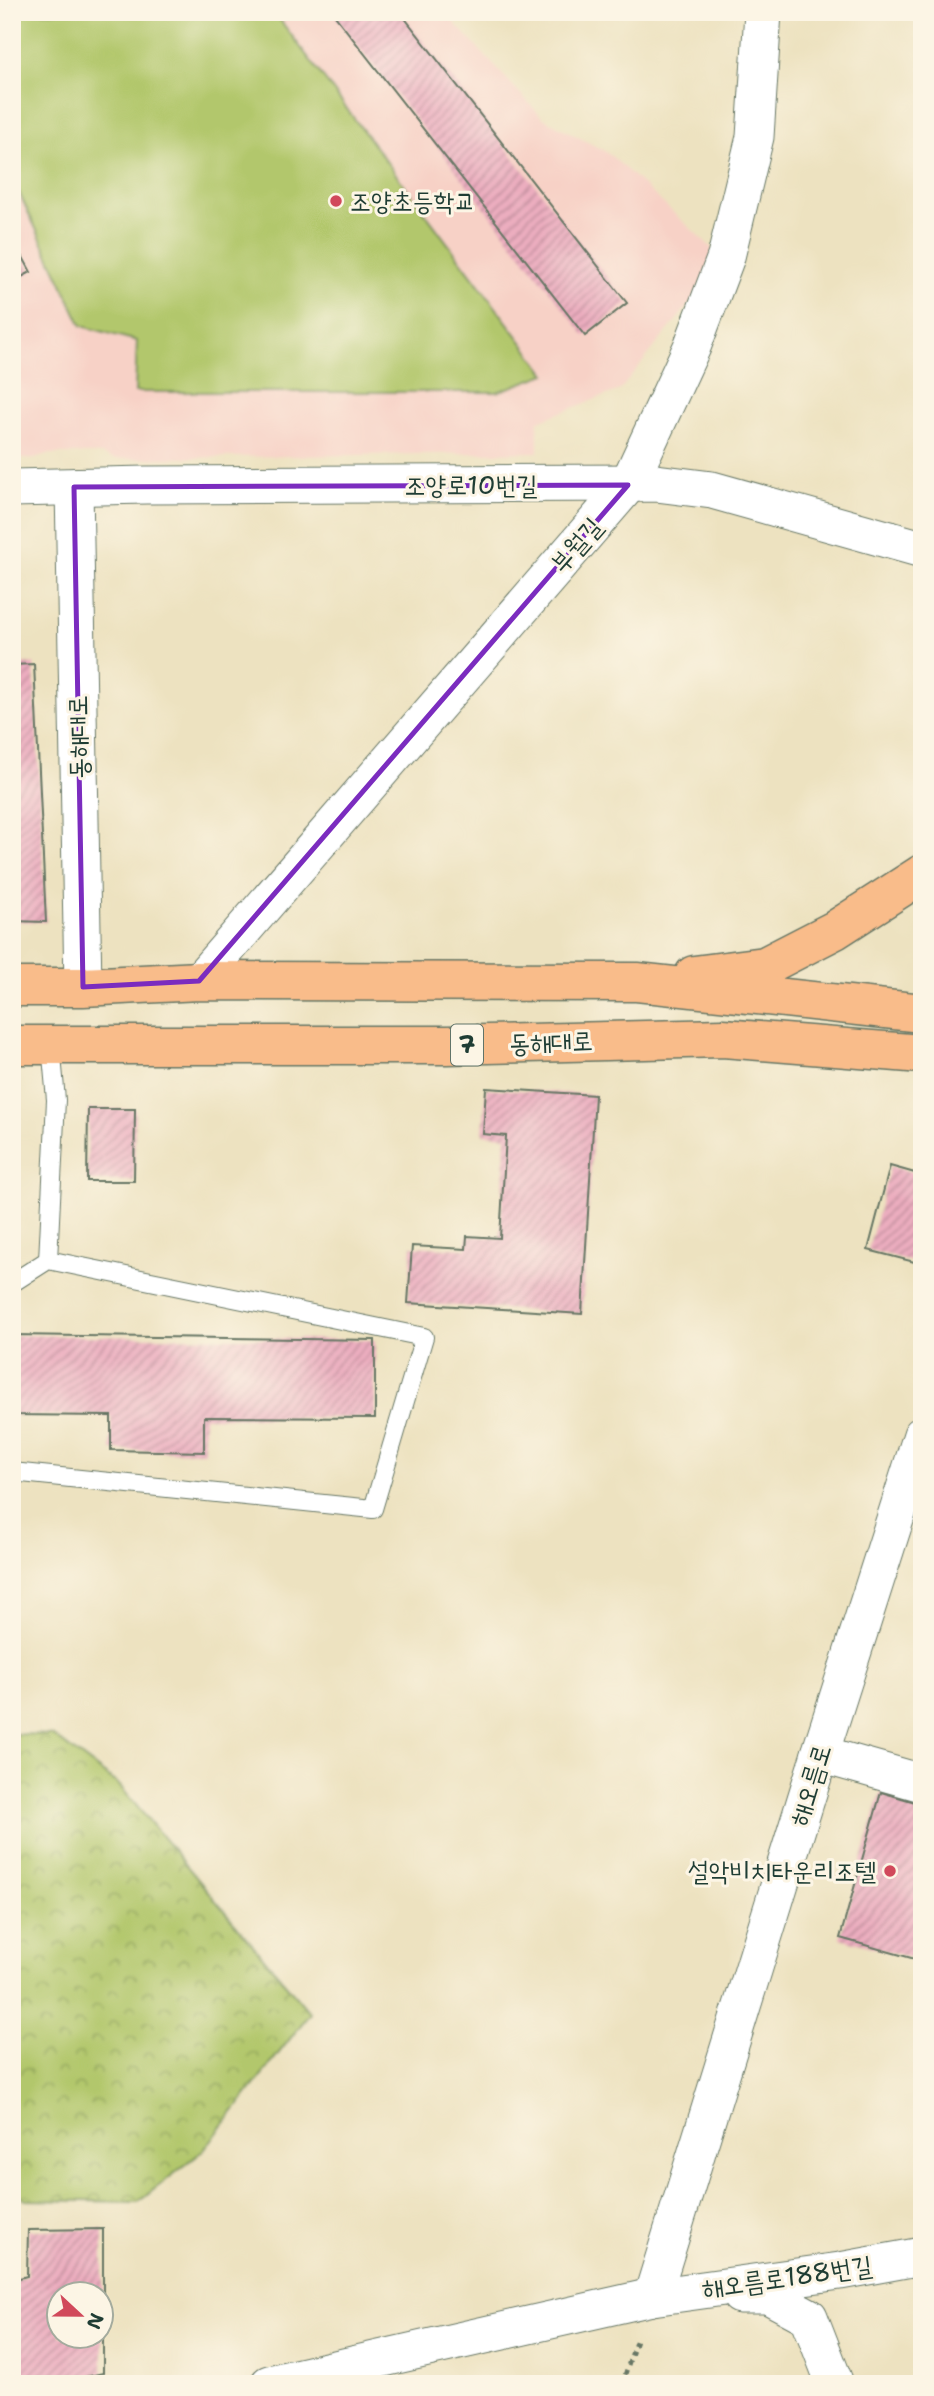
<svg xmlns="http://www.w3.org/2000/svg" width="934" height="2396" font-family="'Shantell Sans','Poor Story',sans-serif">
<defs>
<pattern id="park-crowns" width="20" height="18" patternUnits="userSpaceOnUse" patternTransform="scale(1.75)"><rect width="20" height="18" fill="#b2c76c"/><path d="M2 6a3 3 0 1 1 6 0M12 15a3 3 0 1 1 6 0" fill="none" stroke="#90a35a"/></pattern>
<pattern id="building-hatch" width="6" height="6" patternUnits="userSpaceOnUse" patternTransform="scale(1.75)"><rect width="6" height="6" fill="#ecadbf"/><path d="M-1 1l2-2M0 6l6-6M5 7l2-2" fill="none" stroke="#bf8e9c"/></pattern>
</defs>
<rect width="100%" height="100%" fill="#fcf5e5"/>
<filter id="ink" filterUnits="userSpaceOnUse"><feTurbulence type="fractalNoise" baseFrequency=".0143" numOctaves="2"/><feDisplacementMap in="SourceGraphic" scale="14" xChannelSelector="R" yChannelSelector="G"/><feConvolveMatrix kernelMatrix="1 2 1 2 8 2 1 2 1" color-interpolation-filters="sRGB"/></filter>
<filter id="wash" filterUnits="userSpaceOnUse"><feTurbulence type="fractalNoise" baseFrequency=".00686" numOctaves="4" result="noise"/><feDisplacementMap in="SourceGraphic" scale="28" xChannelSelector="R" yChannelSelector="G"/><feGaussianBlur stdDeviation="1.57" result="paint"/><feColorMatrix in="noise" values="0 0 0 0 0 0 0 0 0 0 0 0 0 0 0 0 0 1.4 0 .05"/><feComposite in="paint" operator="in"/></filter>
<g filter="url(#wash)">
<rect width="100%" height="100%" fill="#ede2c0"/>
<!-- built -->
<polygon fill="#f7d1c6" points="12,12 444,12 543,118 608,153 712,248 708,281 620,390 538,421 538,452 114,459 101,454 47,454 35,459 12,459"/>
<!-- grass -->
<polygon fill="#b2c76c" stroke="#688250" stroke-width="2" points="12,12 274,12 546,374 497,392 135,392 137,341 82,326 12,178"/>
<!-- park -->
<polygon fill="url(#park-crowns)" stroke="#688250" stroke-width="2" points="12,1734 52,1735 119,1785 310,2013 203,2151 138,2202 26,2200 12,2191"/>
<g id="blocks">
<!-- building -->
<g fill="url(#building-hatch)">
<polygon points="332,12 400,12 627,303 585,336"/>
<polygon points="12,237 31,272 12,282"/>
<polygon points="34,664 46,922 12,921 12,665"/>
<polygon points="486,1088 595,1095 582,1314 408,1303 412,1246 466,1249 467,1236 500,1238 506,1136 483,1134"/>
<polygon points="88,1109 135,1109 134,1181 87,1181"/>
<polygon points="890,1166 922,1175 922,1264 868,1250"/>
<polygon points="12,1335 375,1340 375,1418 204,1417 204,1452 111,1450 111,1416 12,1415"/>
<polygon points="881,1792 922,1804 922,1961 840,1938"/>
<polygon points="103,2229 103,2294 60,2294 60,2336 103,2336 103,2373 55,2384 12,2384 12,2280 27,2276 28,2230"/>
</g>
</g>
</g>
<g filter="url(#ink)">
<use href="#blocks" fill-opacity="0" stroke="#677765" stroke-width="2"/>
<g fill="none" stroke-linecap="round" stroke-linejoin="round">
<defs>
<g id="lane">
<polyline points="48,1260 56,1100 51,1045"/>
<polyline points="12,1283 48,1260 424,1337 373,1509 12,1472"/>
</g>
<g id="street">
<polyline points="74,487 83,987"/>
<polyline points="12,488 146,485 656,483 712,490 922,549"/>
<polyline points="199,981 628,485 692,347 726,257 755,137 763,12"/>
<polyline points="820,1754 922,1783"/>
<polyline points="740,2295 768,2295 809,2317 835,2384"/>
<polyline points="652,2297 820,1754 922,1435"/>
<polyline points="269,2384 652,2297 840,2271 922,2256"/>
</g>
<g id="primary">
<polyline points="694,975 765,966 835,930 922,874"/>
<polyline points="12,987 83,987 199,981 637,982 922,1013"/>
<polyline points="12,1045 447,1045 723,1038 922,1054"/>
</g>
</defs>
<!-- lane casing -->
<use href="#lane" stroke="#677765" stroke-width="20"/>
<!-- street casing -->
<use href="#street" stroke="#677765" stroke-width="39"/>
<!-- primary casing -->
<use href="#primary" stroke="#677765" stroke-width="41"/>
<!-- path -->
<polyline stroke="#677765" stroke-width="4.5" stroke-dasharray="5 5" stroke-linecap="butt" points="622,2384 637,2338"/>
<!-- lane -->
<use href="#lane" stroke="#fff" stroke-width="18"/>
<!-- street -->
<use href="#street" stroke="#fff" stroke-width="37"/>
<!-- primary -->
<use href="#primary" stroke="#f9bc8a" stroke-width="38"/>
</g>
</g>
<!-- marked area -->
<path fill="none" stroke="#7b2cbf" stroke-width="5" stroke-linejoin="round" d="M628,485l-429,496 -116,6 -9,-500z"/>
<!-- markers -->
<g fill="#d1495b" stroke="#fcf5e5" stroke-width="2.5">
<circle cx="336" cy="201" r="7"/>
<circle cx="890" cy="1871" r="7"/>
</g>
<g text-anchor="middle" stroke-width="6" stroke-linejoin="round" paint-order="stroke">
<!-- shield labels -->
<rect fill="#fcf5e5" stroke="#617469" stroke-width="2" x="451" y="1024.5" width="32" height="41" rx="5"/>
<g font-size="24" font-weight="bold" fill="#1f3d34">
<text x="467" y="1053">7</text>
</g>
<!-- poi labels -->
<g font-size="26" fill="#1f3d34" stroke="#fcf5e5" text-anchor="start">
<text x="350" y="210">조양초등학교</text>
<text x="876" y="1880" text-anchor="end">설악비치타운리조텔</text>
</g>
<!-- street labels -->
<g font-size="26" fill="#1f3d34" stroke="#fcf5e5">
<text x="471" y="494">조양로10번길</text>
<text transform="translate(576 545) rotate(-49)" y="9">부월길</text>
<text transform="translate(78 737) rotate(-91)" y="9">동해대로</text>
<text transform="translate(551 1042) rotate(-2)" y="9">동해대로</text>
<text transform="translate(810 1785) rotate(-73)" y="9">해오름로</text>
<text transform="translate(787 2277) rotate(-8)" y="9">해오름로188번길</text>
</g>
</g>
<!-- margin -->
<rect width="934" height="2396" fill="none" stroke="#fcf5e5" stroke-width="42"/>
<!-- north arrow -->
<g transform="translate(80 2315) rotate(112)"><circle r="33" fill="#fcf5e5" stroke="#a4ab9e" stroke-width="2"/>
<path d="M0-5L12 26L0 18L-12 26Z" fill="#d1495b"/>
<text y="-10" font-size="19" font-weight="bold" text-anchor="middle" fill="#1f3d34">N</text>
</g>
</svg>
